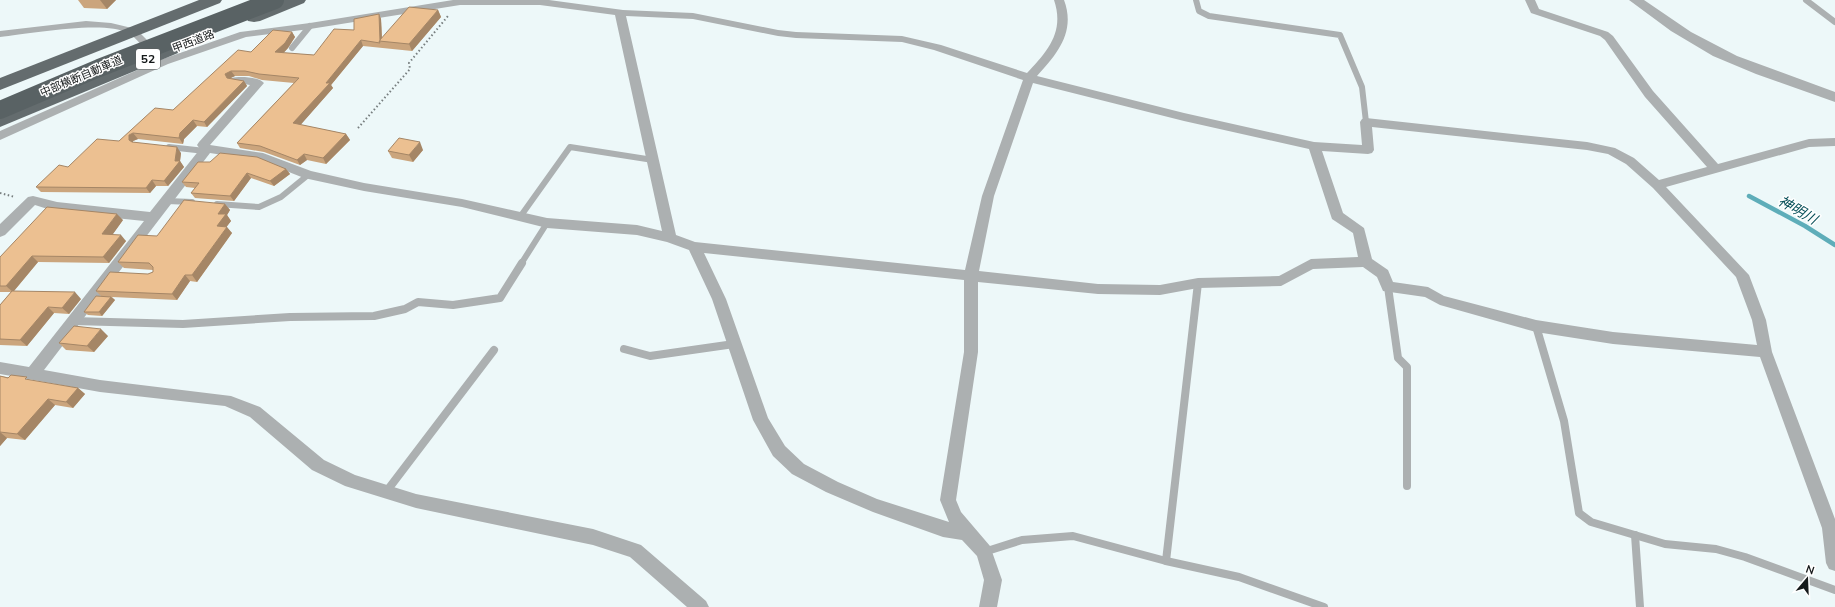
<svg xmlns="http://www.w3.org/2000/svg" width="1835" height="607" font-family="'Nunito Sans','Noto Sans JP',sans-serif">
<rect width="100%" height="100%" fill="#edf8f9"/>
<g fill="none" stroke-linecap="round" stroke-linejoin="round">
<!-- stream -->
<polyline stroke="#5eadb9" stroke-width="4.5" points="1749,196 1805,226 1835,245"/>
<!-- path -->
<g stroke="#777e7f" stroke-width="2" stroke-dasharray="1.5 2.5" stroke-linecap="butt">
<polyline points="358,128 410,69 409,63 448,16"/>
<polyline points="0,193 15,197"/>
</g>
<!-- service-far1 -->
<g stroke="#acb0b1" stroke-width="6">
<polyline points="1196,0 1199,11 1209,16 1340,35 1362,87 1366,122"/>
<polyline points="1806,0 1835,22"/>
<polyline points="292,48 310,26"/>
<polyline points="169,147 205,151"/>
<polyline points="167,201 192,202"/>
<polyline points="217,204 259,207 281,197 308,175"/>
<polyline points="520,217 570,147 653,160"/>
<polyline points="521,264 547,223"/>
</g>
<!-- service -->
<g stroke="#acb0b1" stroke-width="8">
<polyline points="1388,287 1398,358 1407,367 1407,486"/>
<polyline points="73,321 183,324 290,317 374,316 405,309 418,302 453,305 500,298 522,263"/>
<polyline points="1536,326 1564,421 1579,513 1591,522 1665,544 1716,549 1745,557 1835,590"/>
<polyline points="624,349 650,356 734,344"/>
<polyline points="386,492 494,350"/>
<polyline points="1635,535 1640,607"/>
<polyline points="984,552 1022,540 1073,536 1166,561 1239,577 1324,607"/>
<polyline points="1166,561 1198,283"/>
</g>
<!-- minor -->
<g fill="#acb0b1" fill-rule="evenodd">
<path d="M453,0h96l74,10 70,3 85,17 18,2 106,4 39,9 86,28c20,-21 38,-41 27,-73h10c12,32 -7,54 -27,76l147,37 130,29 48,3 -2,-23 2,-3 4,-1 221,24 28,6 19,10 25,22 48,-13 -62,-70 -40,-57 -5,-4 -69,-23 -6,-13h10l4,9 69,23 5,4 40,55 65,73 91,-25 26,-1v8l-26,1 -143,40 83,88 17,45 6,32 63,167v52l-6,-2 -3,-6 -4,-35 -62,-171 -147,-13 -77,-12 -96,-27 -15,-8 -42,-6 -6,-14 -14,-10 -50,2 -32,17 -83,2 -38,7 -62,-1 -120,-12v70l-22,148 5,12 29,34 12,34 -5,27h-18l5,-27 -7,-24 -15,-16 -19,-3 -70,-25 -47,-20 -34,-18 -19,-18 -20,-36 -41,-121 -23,-49 -22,-8 -30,-7 -90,-7 -85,-21 -98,-16 -60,-13 -43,-17 -51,-8 -166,217 56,10 131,16 29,11 64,53 31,15 61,19 177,35 48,16 65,56 3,6h-22l-57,-50 -37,-12 -177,-37 -71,-22 -33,-16 -62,-53 -25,-11 -125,-14 -100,-18v-12l29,5 115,-146 -87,-9 -22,-7 -30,30 -5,2v-13l28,-27 5,-1 24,6 93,10 50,-63 -3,-4 2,-3 51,-57 -18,-3 -2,-2 2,-2c7,-2 27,-1 32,5l-54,62 53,8 48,18 53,12 98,16 85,19 90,7 25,6 -47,-216 -75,-10h-80l-150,24 -64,8 -78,27 -168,76v-9l160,-71 80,-28 70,-9zM626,16l67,3 85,17 18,2 106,4 32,8 89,30 -41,116 -17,74 -270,-28 -19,-7zM1033,83l151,38 125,28 22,67 1,3 21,14 5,24 -47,2 -32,17 -81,2 -38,7 -62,-1 -119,-13 15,-75zM1372,127l215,23 21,4 18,10 27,24 83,89 16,43 5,25 -144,-13 -77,-12 -92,-24 -16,-9 -35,-5 -5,-12 -16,-11 -8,-31 -21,-15 -21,-62 46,3 4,-1 2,-3zM704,253l260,27v72l-24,148 9,22 -72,-23 -39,-17 -34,-18 -19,-18 -17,-28 -42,-119z"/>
<path d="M86,21l25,2 25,6 26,26 -6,3 -4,-1c-6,-6 -16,-20 -24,-24 -24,-13 -99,1 -128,4v-6z"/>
</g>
<!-- tertiary -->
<polygon fill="#acb0b1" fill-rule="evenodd" points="1629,0 1644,0 1691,32 1737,56 1835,92 1835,102 1756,74 1713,56 1671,31"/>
<!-- trunk -->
<g fill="#646c6e" fill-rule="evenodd">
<polygon points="199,0 222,0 220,3 0,90 0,78"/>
<polygon points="283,0 306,0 304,3 260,21 254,22 248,21 246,17 248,13"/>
<polygon points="172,44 178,45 181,49 178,53 0,127 0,114"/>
</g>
<!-- motorway-bridge -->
<polyline stroke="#596264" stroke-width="18" points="0,110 99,68 275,0"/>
</g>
<!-- wall -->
<g fill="#cba57d">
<polygon points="78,0 116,0 107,9 84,8"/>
<polygon points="438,10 441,17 412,51 363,46 331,85 333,88 300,125 346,134 350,140 326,164 307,160 300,165 264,152 240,148 237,143 294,83 262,80 249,76 235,76 230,78 244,81 247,86 207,127 197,126 184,139 183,144 138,139 133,141 133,142 181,153 180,161 184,167 168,186 156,186 150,193 41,192 36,187 68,167 119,141 173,110 251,52 292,32 295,37 288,48 283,53 314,55 379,14 381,19 382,38"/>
<polygon points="423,150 413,162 392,158 388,151"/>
<polygon points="198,162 286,169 290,174 274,186 251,178 234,201 195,198 191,193 195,188 186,187 182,182"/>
<polygon points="225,204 230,210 227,215 231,221 226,227 232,233 197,282 190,281 177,300 112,297 115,300 102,316 88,315 84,312 101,296 96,291 148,274 153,272 153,270 124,268 118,262 157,236"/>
<polygon points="123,220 112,235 126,241 109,263 38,262 14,291 81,299 69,314 54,313 27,346 0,345 0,305 11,292 0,292 0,257"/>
<polygon points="108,336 94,352 66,350 59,343"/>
<polygon points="0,376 78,388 85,394 73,408 55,405 25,440 7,438 0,446"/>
</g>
<!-- shaded-wall -->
<g fill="#a58666">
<polygon points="100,0 116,0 107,9"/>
<polygon points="438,10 441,17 412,51 409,44"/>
<polygon points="379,14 381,19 382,41 380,41"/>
<polygon points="292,32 295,37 288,48 279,58 275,52"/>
<polygon points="361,40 363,46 331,85 333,88 297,129 293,123"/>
<polygon points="231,71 235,76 229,79 227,78 225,74"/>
<polygon points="244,81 247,86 207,127 204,122"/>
<polygon points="193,120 197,126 184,139 183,144 179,138 180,133"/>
<polygon points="133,133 138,139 133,141 133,145 129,140 129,135"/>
<polygon points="346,134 350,140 326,164 323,158"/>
<polygon points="420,142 423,150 413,162 409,155"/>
<polygon points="177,147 181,153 180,161 184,167 168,186 164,181 175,161"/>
<polygon points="304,154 307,160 300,165 297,160"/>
<polygon points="286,169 290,174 274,186 270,181"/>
<polygon points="247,173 251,178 234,201 230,196"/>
<polygon points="152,180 156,186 150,193 146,188"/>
<polygon points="225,204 230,210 227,215 231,221 222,233 217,226 218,214"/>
<polygon points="117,214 123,220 108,241 102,234"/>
<polygon points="227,227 232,233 197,282 192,275"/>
<polygon points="121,235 126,241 109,263 103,257"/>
<polygon points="32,256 38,262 13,292 6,286"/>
<polygon points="185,275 190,281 177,300 172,294"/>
<polygon points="75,292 81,299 69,314 62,308"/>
<polygon points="111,297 115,300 102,316 99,312"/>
<polygon points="48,307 54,313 27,346 20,340"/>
<polygon points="101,329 108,336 94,352 87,346"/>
<polygon points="78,388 85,394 73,408 66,402"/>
<polygon points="48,399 55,405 25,440 17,434"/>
<polygon points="0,432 7,438 0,446"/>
</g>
<!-- building -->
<g fill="#ecc091" stroke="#a58666">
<polygon points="409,7 438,10 409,44 379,41"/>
<polygon points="379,14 380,41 379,41 380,43 361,40 326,83 330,83 293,123 346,134 323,158 304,154 297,160 260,146 237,143 299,78 259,74 245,71 231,71 225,74 227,78 244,81 204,122 193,120 180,133 179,138 133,133 129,135 129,140 132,142 177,147 175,161 180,161 164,181 152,180 146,188 36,187 59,165 68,167 97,139 119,141 155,108 173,110 238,50 251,52 273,30 292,32 285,43 275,52 314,55 334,29 354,30 354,19"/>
<polygon points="399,138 420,142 409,155 388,151"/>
<polygon points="220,153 257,157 286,169 270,181 247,173 230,196 191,193 199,183 182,182 198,162 210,162"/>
<polygon points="184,200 225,204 218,214 226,214 217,226 227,227 192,275 185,275 172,294 96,291 110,272 148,274 153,272 153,267 149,263 118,262 138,235 157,236"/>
<polygon points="47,207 117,214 102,234 121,235 103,257 32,256 6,286 0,286 0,257"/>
<polygon points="12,291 75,292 62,308 48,307 20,340 0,339 0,305"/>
<polygon points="96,296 111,297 99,312 84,312"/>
<polygon points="74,326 101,329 87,346 59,343"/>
<polygon points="11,375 27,377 25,379 78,388 66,402 48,399 17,434 0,432 0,376 8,378"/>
</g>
<g text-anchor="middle" stroke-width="3" stroke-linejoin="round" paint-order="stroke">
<!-- far-street labels -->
<g font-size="11" fill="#15191a" stroke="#fff">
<text transform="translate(193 41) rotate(-21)" y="4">甲西道路</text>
<text transform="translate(81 76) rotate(-23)" y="4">中部横断自動車道</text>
</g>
<!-- shield labels -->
<rect fill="#fff" stroke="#5b5e5f" stroke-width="1" x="136" y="49" width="24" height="20" rx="3"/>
<g font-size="12" font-weight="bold" fill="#15191a">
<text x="148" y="63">52</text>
</g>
<!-- water labels -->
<g font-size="14" font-style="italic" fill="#08515a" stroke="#fff">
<text transform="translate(1798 210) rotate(30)" y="5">神明川</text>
</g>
</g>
<!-- north arrow -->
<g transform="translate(1807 579) rotate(19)" stroke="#ffffff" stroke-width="3" paint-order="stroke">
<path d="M0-3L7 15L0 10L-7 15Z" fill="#15191a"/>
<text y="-6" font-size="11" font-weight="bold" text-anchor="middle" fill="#15191a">N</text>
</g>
</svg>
